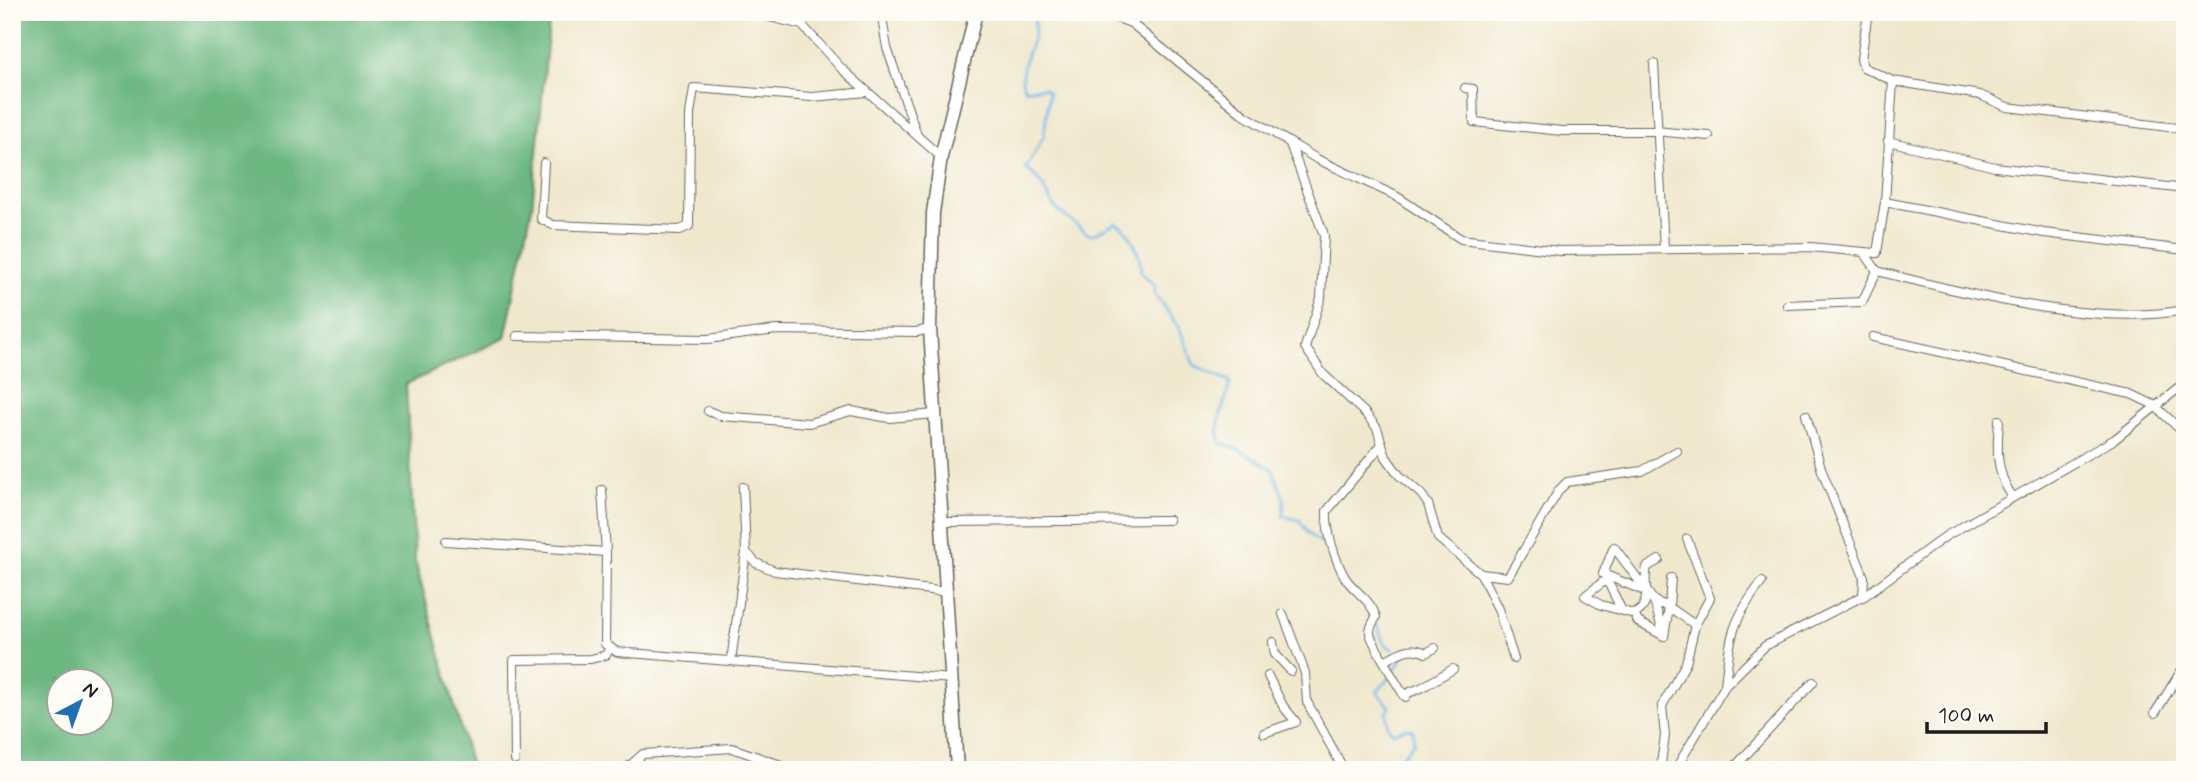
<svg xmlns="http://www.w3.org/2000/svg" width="2197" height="782" font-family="Mynerve,sans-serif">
<rect width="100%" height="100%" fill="#fdfcf7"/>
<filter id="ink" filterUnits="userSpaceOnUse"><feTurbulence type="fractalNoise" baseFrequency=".0143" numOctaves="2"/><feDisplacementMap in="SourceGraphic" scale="14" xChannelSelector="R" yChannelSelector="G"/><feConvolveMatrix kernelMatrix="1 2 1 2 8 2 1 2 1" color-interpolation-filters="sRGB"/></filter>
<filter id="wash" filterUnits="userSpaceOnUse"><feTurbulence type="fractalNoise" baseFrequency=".00686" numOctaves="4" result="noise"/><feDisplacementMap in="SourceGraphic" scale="28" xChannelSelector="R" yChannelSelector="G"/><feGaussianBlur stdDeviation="1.57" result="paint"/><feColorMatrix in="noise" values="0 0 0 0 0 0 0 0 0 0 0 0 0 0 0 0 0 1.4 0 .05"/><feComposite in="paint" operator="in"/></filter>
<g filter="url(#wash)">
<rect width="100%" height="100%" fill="#f0e8cd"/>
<!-- forest -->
<path fill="#6db881" stroke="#446a4e" stroke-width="2" fill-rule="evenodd" d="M12,12h538l-18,195 -27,131 -99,46 9,177 57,209h-460zM60,680h42v42h-42z"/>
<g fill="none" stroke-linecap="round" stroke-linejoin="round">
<!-- stream -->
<g stroke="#73b9ea" stroke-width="2.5">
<path d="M1032,12c11,27 -15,46 -9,74l3,3 19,-1 4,5 -5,43 -18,32 13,12 17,29 32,25h6l22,-11c17,9 24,31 25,50l13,11 1,11 24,32 15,38 36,16c-2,21 -19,41 -8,63 8,-1 41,19 51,26l11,29 -1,17 16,4 11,15 20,15"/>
<polyline points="1344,581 1346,587 1367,606"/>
<polyline points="1376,622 1384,643 1393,650"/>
<polyline points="1394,671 1403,656"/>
<polyline points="1390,677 1377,692 1390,707 1387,714 1388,727 1393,733 1406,728 1413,730 1414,742 1401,758 1405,770"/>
</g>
</g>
</g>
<g filter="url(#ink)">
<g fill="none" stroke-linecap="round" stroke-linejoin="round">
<defs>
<g id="minor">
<polyline points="750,12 802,25 841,68 941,157"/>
<polyline points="881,12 887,48 917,135"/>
<path d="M1101,12l30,11 113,92 73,44 79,37 65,43 99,12 250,-4 54,5 13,19c89,23 217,56 308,39"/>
<polyline points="1868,12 1861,59 1863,67 1893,81"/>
<polyline points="1131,23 1140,12"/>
<polyline points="1654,64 1664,248"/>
<polyline points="1465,88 1473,89 1474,122 1562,131 1655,131 1709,136"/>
<polyline points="2185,129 2007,107 1980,95 1893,81 1885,202 2044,233 2185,250"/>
<polyline points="1888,141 1995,167 2185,189"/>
<polyline points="1290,144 1324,235 1321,298 1305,347 1323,374 1365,413 1377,428 1386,457 1399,475 1421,494 1428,504 1438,538 1481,574 1498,609 1514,659"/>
<polyline points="544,163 541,219 553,225 680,230 689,226 690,114 694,88 812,97 867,92"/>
<polyline points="1864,252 1877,253 1885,202"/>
<polyline points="1787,305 1862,302 1877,271"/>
<polyline points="517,336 708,339 776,330 916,332 930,329"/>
<polyline points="1873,337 2131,394 2154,405 2185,434"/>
<polyline points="708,411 721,416 809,423 851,411 889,418 936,414"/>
<polyline points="1806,415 1822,471 1864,577 1863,597 1946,536 2115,439 2185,383"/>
<path d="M1999,420c-2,28 -4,52 13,76"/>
<path d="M1382,444l-55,67c-1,20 8,50 19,68 10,14 25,21 30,38 -2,5 -7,10 -6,16 0,5 31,60 36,64"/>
<polyline points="602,490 606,552"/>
<polyline points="943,522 1169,520"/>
<polyline points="446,541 606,552 605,644 617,652 952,679"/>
<polyline points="746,552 756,563 775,571 947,592"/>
<polyline points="1481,574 1508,577 1559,490 1567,482 1642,471 1677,451"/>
<polyline points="1671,578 1669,607 1695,625"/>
<polyline points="1647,592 1603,574 1614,547 1654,601"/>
<polygon points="1654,601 1669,607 1664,636"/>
<polyline points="1621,609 1608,582 1603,582 1585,596 1601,605 1634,614 1638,622 1664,636"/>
<polyline points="1283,614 1305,673 1307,702 1344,770"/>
<path d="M1634,614c20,-8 8,-31 13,-47l12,-7"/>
<polyline points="1273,642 1275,654 1291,671"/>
<path d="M1386,660c14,-8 25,-15 40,-7l9,-5"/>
<polyline points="731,661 746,552 743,487"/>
<path d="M1725,686c5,-48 6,-65 37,-104"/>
<polyline points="1403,695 1421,688 1453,669"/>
<polyline points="2155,713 2185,665"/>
<polyline points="1264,733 1296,722 1283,706 1268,676"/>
<polyline points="515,760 514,660 591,659 606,655 610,647"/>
<polyline points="625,770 643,754 732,748 778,764 784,770"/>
<polyline points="1660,770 1665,736 1662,706 1686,663 1695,625 1710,598 1687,539"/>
<polyline points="1675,770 1725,686 1765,646 1865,595"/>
<polyline points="1732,770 1813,682"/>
</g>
<polyline id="secondary" points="957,770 930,329 933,213 941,157 976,12"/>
</defs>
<!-- minor casing -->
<use href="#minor" stroke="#66635a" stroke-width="10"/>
<!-- secondary casing -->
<use href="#secondary" stroke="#66635a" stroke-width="15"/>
<!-- minor -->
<use href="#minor" stroke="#fff" stroke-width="8"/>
<!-- secondary -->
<use href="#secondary" stroke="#fff" stroke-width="12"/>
</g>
</g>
<!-- margin -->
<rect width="2197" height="782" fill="none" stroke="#fdfcf7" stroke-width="42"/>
<!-- north arrow -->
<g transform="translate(80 702) rotate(41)"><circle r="33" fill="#fdfcf7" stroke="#a3a29f" stroke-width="2"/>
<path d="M0-5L12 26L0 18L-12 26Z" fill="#1f6fb2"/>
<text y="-10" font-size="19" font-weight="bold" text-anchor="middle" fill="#1c1c1c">N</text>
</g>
<!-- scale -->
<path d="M1927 722v10h119v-10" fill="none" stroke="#1c1c1c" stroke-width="3.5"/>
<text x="1938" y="722" font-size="21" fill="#1c1c1c" stroke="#fdfcf7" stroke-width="5" paint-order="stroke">100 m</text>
</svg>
